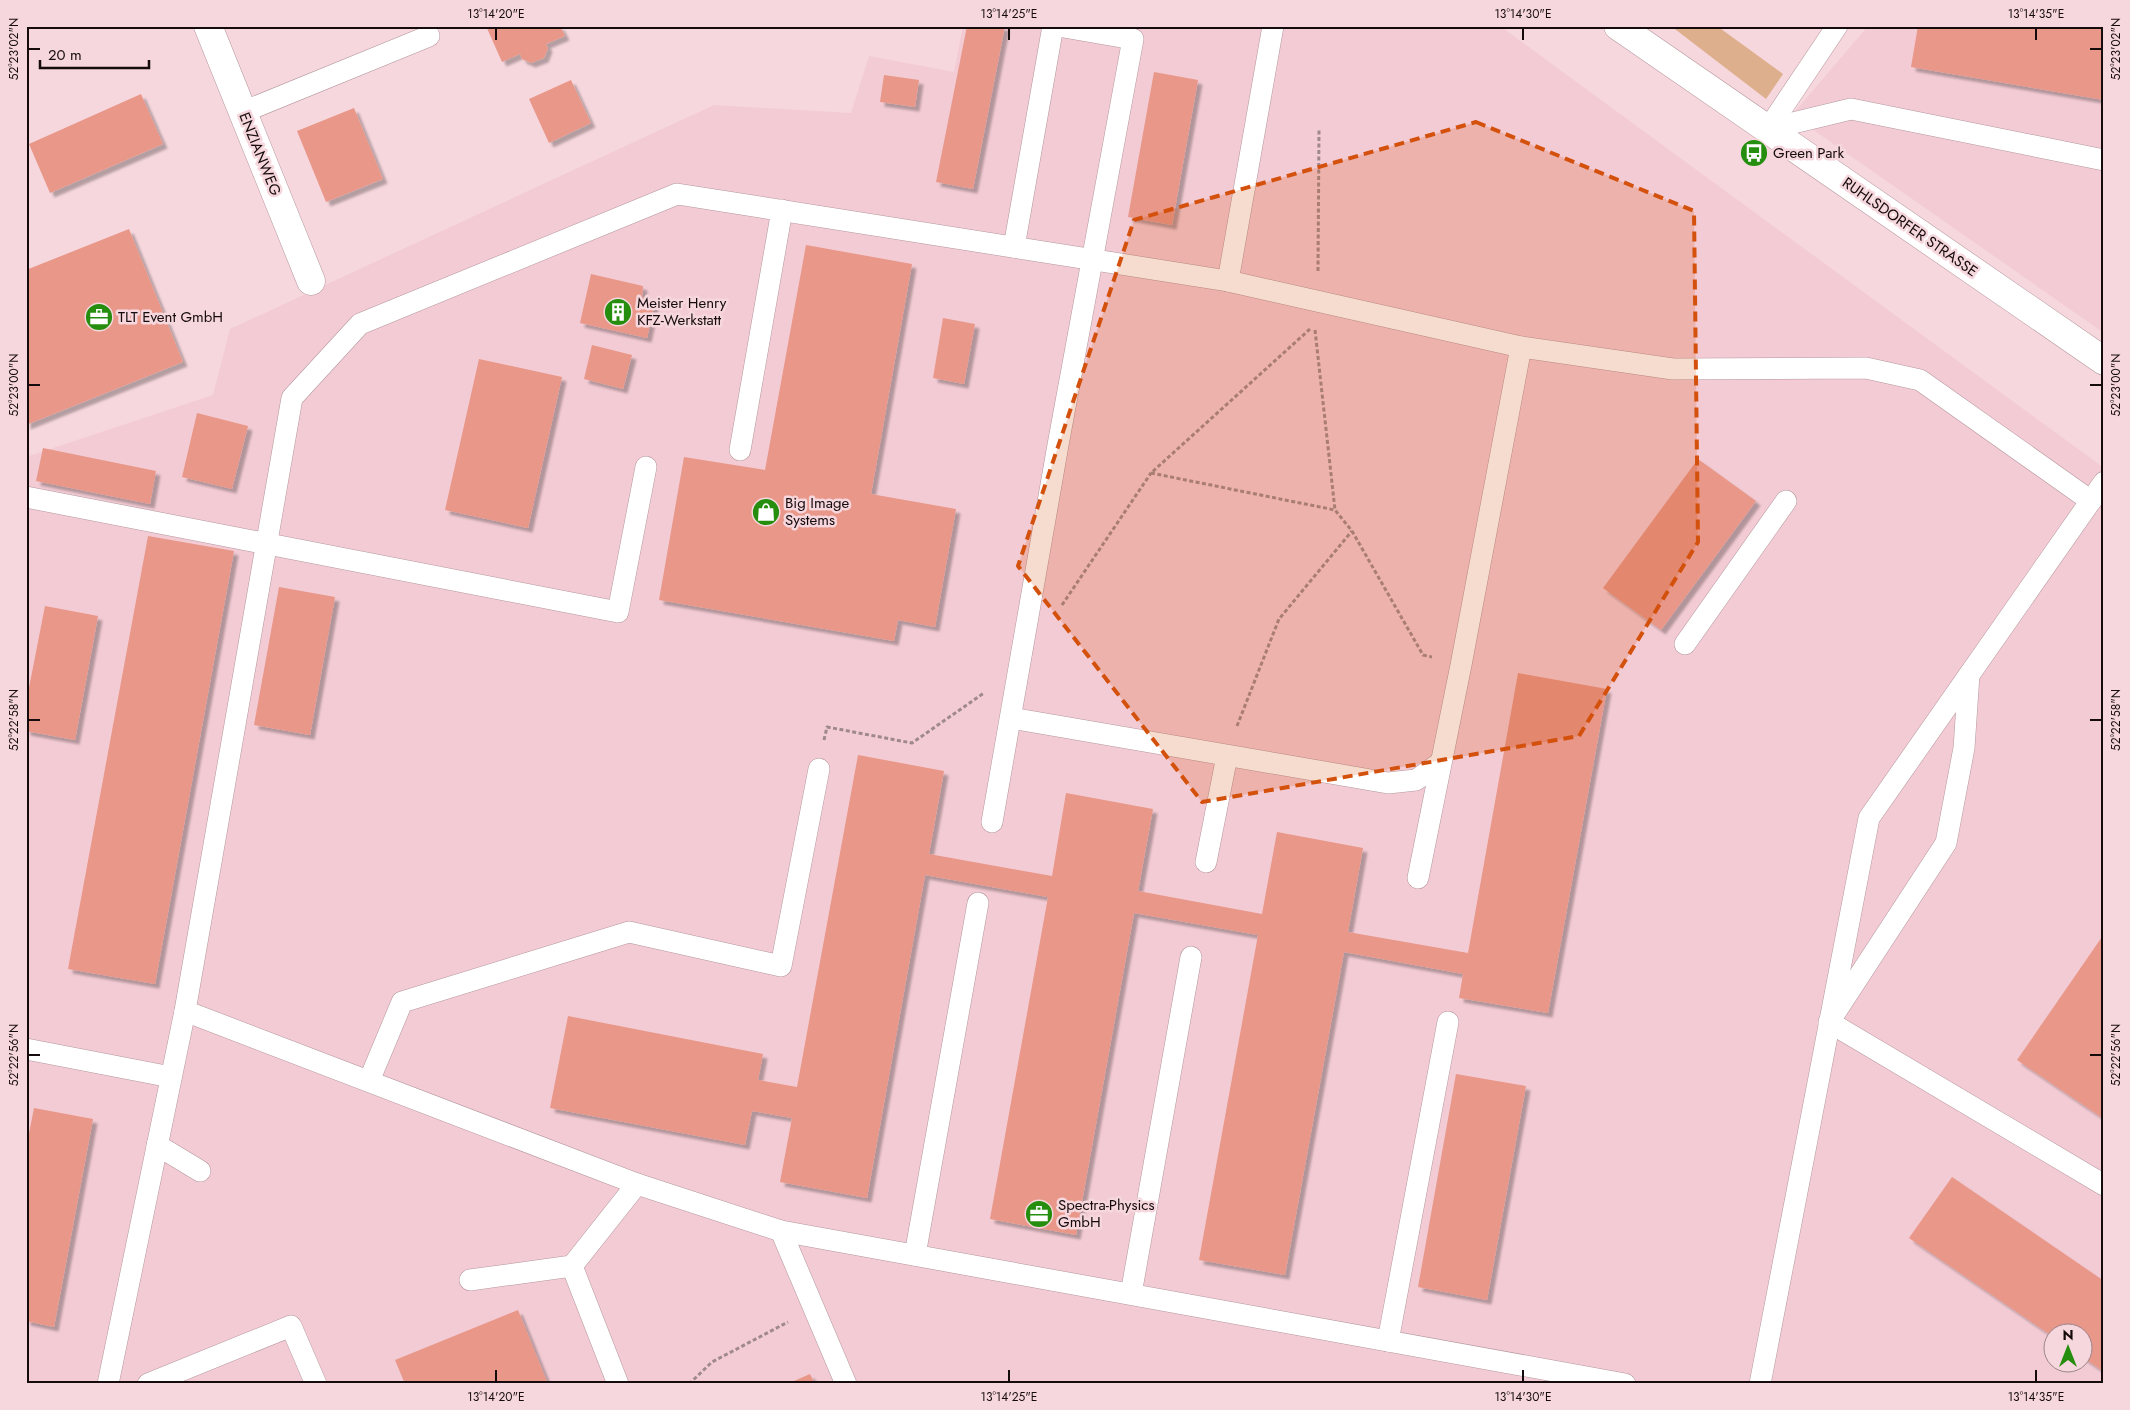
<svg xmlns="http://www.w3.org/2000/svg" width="2130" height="1410" font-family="Jost,sans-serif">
<defs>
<filter id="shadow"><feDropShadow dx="4.5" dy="4.5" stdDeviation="1" flood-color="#0004"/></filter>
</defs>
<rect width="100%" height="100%" fill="#f6d7dd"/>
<!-- built -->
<g fill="#f3cbd4" fill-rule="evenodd">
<path d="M963,26h537l604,442v916h-2078v-927l187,-62 17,-66 484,-224 137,8 18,-57 85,16zM2052,1332h30v30h-30z"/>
<polygon points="1868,26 2104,26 2104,333 1792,115"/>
</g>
<!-- green -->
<polygon fill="#ddaf8c" points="1671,26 1717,26 1783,74 1766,99"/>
<!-- building -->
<g fill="#e89788" filter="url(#shadow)">
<polygon points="486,26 560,26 565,36 546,44 548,48 544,58 531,63 522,59 520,54 502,62"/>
<polygon points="967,26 1005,26 973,189 936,182"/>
<polygon points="1918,26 2104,26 2104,100 1911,67"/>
<polygon points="1154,72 1198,80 1172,225 1128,217"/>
<polygon points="884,75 919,80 915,107 880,102"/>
<polygon points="571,80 591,123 549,143 529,99"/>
<polygon points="141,94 163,144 50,193 29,144"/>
<polygon points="354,108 383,179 326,202 297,131"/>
<polygon points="129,229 183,362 26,425 26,270"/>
<polygon points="806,245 912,264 871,494 956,509 935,627 898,620 894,641 659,600 684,457 765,470"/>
<polygon points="591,274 643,286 642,297 655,302 647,338 580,323"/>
<polygon points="943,318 975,324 964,384 933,378"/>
<polygon points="592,345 632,355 623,389 584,379"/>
<polygon points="479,359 562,377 528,528 445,510"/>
<polygon points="197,413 248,426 232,489 182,477"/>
<polygon points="43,448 156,471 150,504 36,481"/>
<polygon points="1698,459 1756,501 1661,630 1603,588"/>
<polygon points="148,536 234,551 155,984 68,969"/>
<polygon points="279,587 335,597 310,735 254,725"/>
<polygon points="45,606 98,616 75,740 26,731 26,703"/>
<polygon points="1518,673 1607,689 1548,1013 1459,998 1463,974 1344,952 1285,1275 1199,1260 1258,935 1134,913 1076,1235 990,1219 1048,897 925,875 867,1198 780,1182 792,1118 752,1111 745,1145 550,1108 568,1016 763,1054 758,1080 797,1087 858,755 944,771 929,854 1052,876 1066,793 1153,809 1138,891 1262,914 1277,832 1363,848 1348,932 1468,953"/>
<polygon points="2104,934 2104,1119 2017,1060"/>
<polygon points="1456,1074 1526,1086 1487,1300 1418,1287"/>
<polygon points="34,1108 93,1119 54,1327 26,1321 26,1149"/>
<polygon points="1952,1177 2104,1281 2104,1372 2082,1357 2082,1332 2052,1332 2052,1336 1909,1238"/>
<polygon points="518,1310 548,1384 405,1384 395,1360"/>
<polygon points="810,1374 815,1384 787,1384"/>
</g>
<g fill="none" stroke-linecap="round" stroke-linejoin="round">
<defs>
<g id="service">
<polyline points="243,112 429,36"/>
<polyline points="1768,129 1851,109 2104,160"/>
<polyline points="1768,129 1837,26"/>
<polyline points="1014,247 1053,26"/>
<polyline points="1228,281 1273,26"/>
<polyline points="740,450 782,210"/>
<polyline points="26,497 618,612 646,467"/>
<polyline points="1685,644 1786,501"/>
<polyline points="1969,675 1964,748 1946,843 1829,1022 2104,1185"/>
<polyline points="1011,718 1388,783 1416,780 1440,763"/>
<polyline points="992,822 1058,445 1133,39 1058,26"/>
<polyline points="1206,862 1227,756"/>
<polyline points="1418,878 1461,665 1521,347"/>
<polyline points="185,1011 637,1184 781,1231 1625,1384"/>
<polyline points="26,1049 171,1077"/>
<polyline points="369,1081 402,1002 629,932 781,966 819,769"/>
<polyline points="157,1145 200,1171"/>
<polyline points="781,1231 846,1384"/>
<polyline points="915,1255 978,903"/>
<polyline points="572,1266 618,1384"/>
<polyline points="470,1280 572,1266 637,1184"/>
<polyline points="1131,1294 1191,957"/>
<polyline points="1388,1341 1448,1022"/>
<polyline points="108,1384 185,1011 292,398 360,324 677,194 1228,281 1521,347 1673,369 1866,368 1920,380 2091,501"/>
<polyline points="148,1384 291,1326 316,1384"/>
<polyline points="1760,1384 1869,818 2104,482"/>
</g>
<polyline id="minor" points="208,26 311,281"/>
<polyline id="tertiary" points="1618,26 2104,361"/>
</defs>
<!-- service casing -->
<use href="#service" stroke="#b4979d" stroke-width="22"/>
<!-- minor casing -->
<use href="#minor" stroke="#b4979d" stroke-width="29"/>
<!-- tertiary casing -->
<use href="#tertiary" stroke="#b4979d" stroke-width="29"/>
<!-- path -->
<g stroke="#9f898d" stroke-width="3" stroke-dasharray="4 2.5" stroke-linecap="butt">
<polyline points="1318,271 1319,129"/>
<polyline points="1310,329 1151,473 1335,510 1352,531 1423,655 1432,657"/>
<polyline points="1315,330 1335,510"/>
<polyline points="1062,605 1151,473"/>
<polyline points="1237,726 1279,619 1352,531"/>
<polyline points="824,740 827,727 912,743 984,693"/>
<polyline points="689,1384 712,1362 788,1322"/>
</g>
<!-- service -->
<use href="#service" stroke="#fff" stroke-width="21"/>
<!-- minor -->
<use href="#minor" stroke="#fff" stroke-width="28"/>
<!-- tertiary -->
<use href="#tertiary" stroke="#fff" stroke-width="28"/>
</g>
<!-- marked area -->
<path fill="#d3510c" fill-opacity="0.2" stroke="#d3510c" stroke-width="4" stroke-dasharray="10 6" stroke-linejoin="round" d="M1476,122l218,89 4,331 -119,194 -377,66 -184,-236 116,-346z"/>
<!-- ticks -->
<path fill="none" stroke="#150b0d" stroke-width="2" d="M496,28v12M1009,28v12M1523,28v12M2036,28v12M28,49h12M2090,49h12M28,385h12M2090,385h12M28,720h12M2090,720h12M28,1055h12M2090,1055h12M496,1370v12M1009,1370v12M1523,1370v12M2036,1370v12"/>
<!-- icons -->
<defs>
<symbol id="bus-disc" viewBox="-11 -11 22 22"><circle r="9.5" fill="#268e0e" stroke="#f6d7dd"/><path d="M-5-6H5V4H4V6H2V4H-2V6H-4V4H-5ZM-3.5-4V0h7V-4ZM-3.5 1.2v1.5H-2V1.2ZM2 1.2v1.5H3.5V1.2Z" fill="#fff"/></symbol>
<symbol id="building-disc" viewBox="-11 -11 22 22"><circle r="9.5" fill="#268e0e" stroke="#f6d7dd"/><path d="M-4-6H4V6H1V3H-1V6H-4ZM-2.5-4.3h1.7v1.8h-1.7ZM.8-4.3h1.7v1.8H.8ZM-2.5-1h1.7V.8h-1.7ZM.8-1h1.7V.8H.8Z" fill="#fff"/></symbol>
<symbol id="office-disc" viewBox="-11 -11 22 22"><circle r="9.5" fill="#268e0e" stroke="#f6d7dd"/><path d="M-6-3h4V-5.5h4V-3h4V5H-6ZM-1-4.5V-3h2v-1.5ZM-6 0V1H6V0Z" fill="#fff"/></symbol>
<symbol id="shop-disc" viewBox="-11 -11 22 22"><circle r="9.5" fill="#268e0e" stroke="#f6d7dd"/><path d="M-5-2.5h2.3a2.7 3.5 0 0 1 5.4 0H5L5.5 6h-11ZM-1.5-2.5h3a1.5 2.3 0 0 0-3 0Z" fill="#fff"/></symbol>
</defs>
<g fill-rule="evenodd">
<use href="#bus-disc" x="1738" y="137" width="32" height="32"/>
<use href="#building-disc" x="602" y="296" width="32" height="32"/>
<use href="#office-disc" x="83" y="301" width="32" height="32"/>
<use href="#shop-disc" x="750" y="496" width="32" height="32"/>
<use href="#office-disc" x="1023" y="1198" width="32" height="32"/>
</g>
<g text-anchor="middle" stroke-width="5" stroke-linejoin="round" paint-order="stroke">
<!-- poi labels -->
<g font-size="15" fill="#150b0d" stroke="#f6d7dd" text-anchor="start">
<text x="1773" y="158">Green Park</text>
<text x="637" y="308">Meister Henry<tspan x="637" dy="17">KFZ-Werkstatt</tspan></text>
<text x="118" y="322">TLT Event GmbH</text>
<text x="785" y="508">Big Image<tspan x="785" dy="17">Systems</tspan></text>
<text x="1058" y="1210">Spectra-Physics<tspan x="1058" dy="17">GmbH</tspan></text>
</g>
<!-- street labels -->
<g font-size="15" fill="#150b0d" stroke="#f6d7dd">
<text transform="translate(260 154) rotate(68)" y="5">ENZIANWEG</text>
<text transform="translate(1910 227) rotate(35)" y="5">RUHLSDORFER STRASSE</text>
</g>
</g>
<!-- border -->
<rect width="2130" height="1410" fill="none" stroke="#f6d7dd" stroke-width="55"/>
<!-- north arrow -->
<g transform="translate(2068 1348)"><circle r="24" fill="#f6d7dd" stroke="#9c858a"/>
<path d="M0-4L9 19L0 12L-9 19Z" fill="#268e0e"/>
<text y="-8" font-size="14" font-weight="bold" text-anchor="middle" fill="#150b0d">N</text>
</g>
<!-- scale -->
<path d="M40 60v8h109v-8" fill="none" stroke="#150b0d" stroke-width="2.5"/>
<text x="48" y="60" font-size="15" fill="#150b0d" stroke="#f6d7dd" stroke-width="4" paint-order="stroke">20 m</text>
<rect x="28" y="28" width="2074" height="1354" fill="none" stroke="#150b0d" stroke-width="2"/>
<g font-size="12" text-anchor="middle" fill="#150b0d">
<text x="496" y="18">13°14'20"E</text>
<text x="1009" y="18">13°14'25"E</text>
<text x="1523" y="18">13°14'30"E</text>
<text x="2036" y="18">13°14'35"E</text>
<text transform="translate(14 49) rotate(-90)" y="4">52°23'02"N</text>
<text transform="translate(2116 49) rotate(-90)" y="4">52°23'02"N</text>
<text transform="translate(14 385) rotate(-90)" y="4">52°23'00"N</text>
<text transform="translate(2116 385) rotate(-90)" y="4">52°23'00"N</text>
<text transform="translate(14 720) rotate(-90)" y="4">52°22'58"N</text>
<text transform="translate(2116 720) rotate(-90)" y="4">52°22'58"N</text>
<text transform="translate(14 1055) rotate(-90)" y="4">52°22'56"N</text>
<text transform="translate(2116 1055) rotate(-90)" y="4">52°22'56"N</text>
<text x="496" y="1401">13°14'20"E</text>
<text x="1009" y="1401">13°14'25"E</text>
<text x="1523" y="1401">13°14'30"E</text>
<text x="2036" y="1401">13°14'35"E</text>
</g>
</svg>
